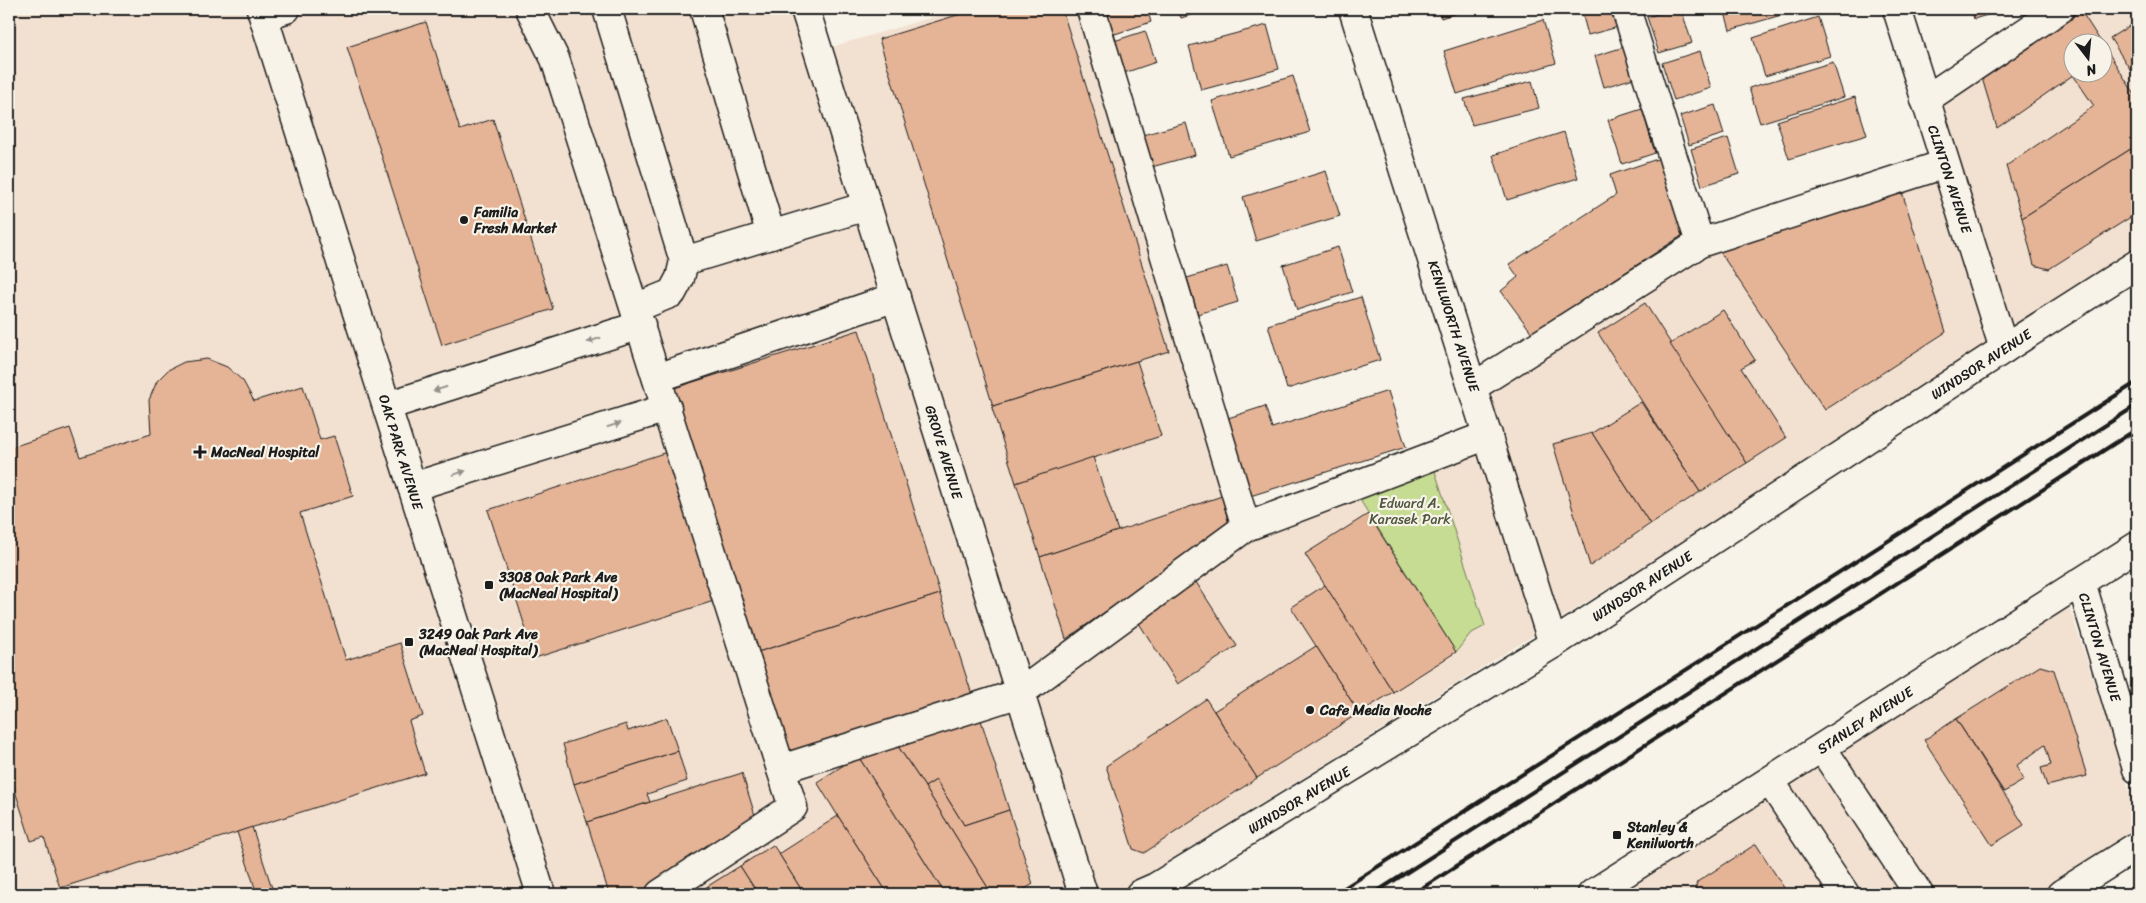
<svg xmlns="http://www.w3.org/2000/svg" width="2146" height="903" font-family="Sriracha,sans-serif">
<rect width="100%" height="100%" fill="#f7f3e8"/>
<filter id="ink" filterUnits="userSpaceOnUse"><feTurbulence type="fractalNoise" baseFrequency=".02" numOctaves="2"/><feDisplacementMap in="SourceGraphic" scale="10" xChannelSelector="R" yChannelSelector="G"/><feConvolveMatrix kernelMatrix="1 2 1 2 8 2 1 2 1" color-interpolation-filters="sRGB"/></filter>
<g filter="url(#ink)">
<!-- built -->
<g fill="#f2e0d0" fill-rule="evenodd">
<polygon points="9,9 253,9 531,894 9,894"/>
<polygon points="269,9 798,9 1076,894 549,894"/>
<path d="M960,9h121l158,514 252,-97 -15,-51 229,-143 230,-75 -19,-59 136,-89h85v240l-583,374 -439,271h-25l-265,-845zM2074,42h30v30h-30z"/>
<polygon points="2068,603 2137,814 2137,860 2086,894 1634,894 1630,881"/>
</g>
<!-- green -->
<polygon fill="#c5dc92" stroke="#707c57" points="1432,462 1485,626 1470,634 1456,652 1355,492"/>
<!-- building -->
<g fill="#e5b497" stroke="#1c1c1c">
<polygon points="977,9 1062,9 1169,351 993,406 879,39"/>
<polygon points="1103,9 1147,9 1151,22 1112,35"/>
<polygon points="1178,9 1211,9 1181,18"/>
<polygon points="1438,9 1469,9 1441,18"/>
<polygon points="1581,9 1617,9 1622,26 1588,35"/>
<polygon points="1675,9 1681,9 1692,43 1659,53 1647,17"/>
<polygon points="1724,9 1802,9 1730,30"/>
<polygon points="1971,9 2007,9 1974,19"/>
<polygon points="2081,11 2101,42 2074,42 2074,72 2104,72 2104,46 2137,98 2137,145 2022,218 2006,166 2094,106 2073,75 1997,128 1982,78"/>
<polygon points="1818,17 1830,56 1765,76 1753,38"/>
<polygon points="1543,20 1556,63 1457,94 1444,51"/>
<polygon points="2137,21 2137,80 2110,38"/>
<polygon points="426,22 460,130 493,119 553,309 442,345 347,47"/>
<polygon points="1267,25 1279,69 1201,90 1189,46"/>
<polygon points="1145,31 1156,62 1124,73 1114,41"/>
<polygon points="1624,47 1634,78 1604,87 1595,56"/>
<polygon points="1700,51 1711,88 1674,100 1662,63"/>
<polygon points="1833,62 1844,97 1760,123 1749,88"/>
<polygon points="1293,76 1310,132 1229,156 1212,101"/>
<polygon points="1532,81 1539,108 1472,125 1464,99"/>
<polygon points="1855,97 1867,135 1789,159 1777,121"/>
<polygon points="1715,105 1724,134 1689,145 1680,116"/>
<polygon points="1642,109 1655,153 1622,164 1608,120"/>
<polygon points="1186,123 1195,155 1148,168 1139,136"/>
<polygon points="1564,132 1578,178 1507,200 1493,155"/>
<polygon points="1728,138 1739,174 1702,186 1691,149"/>
<polygon points="2137,145 2137,213 2049,269 2034,265 2022,218"/>
<polygon points="1663,157 1686,233 1532,333 1501,291 1518,277 1509,264 1616,195 1610,175"/>
<polygon points="1326,171 1340,216 1256,241 1243,197"/>
<polygon points="1902,192 1946,332 1825,410 1718,249"/>
<polygon points="1338,247 1352,292 1297,310 1283,265"/>
<polygon points="1227,266 1238,302 1198,314 1187,278"/>
<polygon points="1361,297 1380,360 1287,389 1268,325"/>
<polygon points="1645,303 1747,463 1700,492 1598,333"/>
<polygon points="1723,310 1755,360 1741,368 1786,438 1747,463 1670,344"/>
<polygon points="859,330 940,594 758,652 674,388"/>
<polygon points="207,359 227,367 243,381 254,401 303,386 320,440 334,436 353,496 300,513 346,660 400,643 423,716 409,721 425,773 60,888 44,837 31,841 9,772 9,448 70,428 80,457 151,434 149,400 157,381 168,370 184,362"/>
<polygon points="1137,361 1161,436 1016,483 992,408 993,406"/>
<polygon points="1388,391 1406,447 1247,497 1222,420 1265,406 1272,428"/>
<polygon points="1641,402 1700,492 1650,524 1592,433"/>
<polygon points="1592,433 1650,524 1590,566 1553,444"/>
<polygon points="670,451 717,600 535,658 488,510"/>
<polygon points="1093,457 1118,531 1040,557 1016,483"/>
<polygon points="1222,496 1230,529 1201,545 1066,639 1040,557"/>
<polygon points="1368,514 1456,652 1393,692 1305,554"/>
<polygon points="1194,579 1237,646 1178,684 1135,617"/>
<polygon points="1325,585 1393,692 1359,713 1291,607"/>
<polygon points="940,594 974,701 792,758 758,652"/>
<polygon points="1316,646 1359,713 1257,778 1214,711"/>
<polygon points="2040,666 2054,670 2087,776 2047,786 2041,768 2051,765 2045,745 2016,766 2024,780 2004,792 1956,719"/>
<polygon points="1206,699 1257,778 1144,853 1133,849 1106,766"/>
<polygon points="667,718 678,751 574,784 563,744 626,724 628,731"/>
<polygon points="1956,719 2024,825 1992,845 1924,740"/>
<polygon points="981,720 1009,810 964,825 936,780 925,787 897,745"/>
<polygon points="897,745 925,787 992,894 945,894 858,756"/>
<polygon points="678,751 687,781 647,794 650,802 587,822 574,784"/>
<polygon points="858,756 945,894 888,894 838,816 817,782"/>
<polygon points="742,773 758,825 652,894 609,894 587,822"/>
<polygon points="936,780 964,825 1009,810 1033,884 1017,894 992,894 925,787"/>
<polygon points="838,816 888,894 804,894 779,854"/>
<polygon points="252,827 274,894 257,894 237,832"/>
<polygon points="1756,844 1788,894 1694,894 1697,882"/>
<polygon points="773,845 779,854 804,894 758,894 740,866"/>
<polygon points="740,866 758,894 713,894 708,886"/>
<polygon points="708,886 713,894 695,894"/>
</g>
<g fill="none" stroke-linecap="round" stroke-linejoin="round">
<defs>
<g id="minor">
<polyline points="261,9 541,894"/>
<polyline points="530,9 555,59 793,807 660,894"/>
<polyline points="607,9 684,261"/>
<polyline points="704,9 771,235"/>
<polyline points="805,9 1083,894"/>
<polyline points="1091,9 1246,527"/>
<polyline points="1353,9 1553,644"/>
<polyline points="1626,9 1700,243"/>
<polyline points="1897,9 2004,349"/>
<polyline points="264,16 286,9"/>
<polyline points="1925,100 2060,9"/>
<polyline points="635,308 672,293 680,278 684,261 867,206"/>
<polyline points="657,378 896,297"/>
<polyline points="1473,387 1700,243 1945,164"/>
<polyline points="387,406 641,325"/>
<polyline points="412,487 667,408"/>
<polyline points="2081,582 2137,769"/>
<polyline points="1822,748 1919,894"/>
<polyline points="781,769 1020,693 1246,527 1488,435"/>
<polyline points="1770,781 1845,894"/>
<polyline points="1140,894 1156,887 1553,644 2004,349 2137,264"/>
<polyline points="1592,894 2137,546"/>
<polyline points="2061,894 2137,846"/>
</g>
</defs>
<!-- minor casing -->
<use href="#minor" stroke="#1c1c1c" stroke-width="31"/>
<!-- minor -->
<use href="#minor" stroke="#f7f3e8" stroke-width="28"/>
<!-- rail -->
<g stroke="#1c1c1c" stroke-width="4">
<polyline points="1335,894 2137,382"/>
<polyline points="1373,894 2137,405"/>
<polyline points="1413,894 2137,429"/>
</g>
</g>
<!-- one-way arrows -->
<defs><path id="oneway-solid" d="M-6-.8H1V-3.2L6.5 0L1 3.2V.8H-6Z" transform="scale(1.25)"/></defs>
<g fill="#94928c">
<use href="#oneway-solid" transform="translate(594 340) rotate(162)"/>
<use href="#oneway-solid" transform="translate(440 389) rotate(162)"/>
<use href="#oneway-solid" transform="translate(614 425) rotate(-17)"/>
<use href="#oneway-solid" transform="translate(459 473) rotate(-17)"/>
</g>
</g>
<!-- markers -->
<g fill="#1c1c1c" stroke="#f7f3e8" stroke-width="2">
<circle cx="464" cy="220" r="5"/>
<path d="M197.5 444.5h5v5h5v5h-5v5h-5v-5h-5v-5h5z"/>
<rect x="484" y="580" width="10" height="10" rx="2.5"/>
<rect x="404" y="637" width="10" height="10" rx="2.5"/>
<circle cx="1310" cy="710" r="5"/>
<rect x="1612" y="830" width="10" height="10" rx="2.5"/>
</g>
<g text-anchor="middle" stroke-width="4.5" stroke-linejoin="round" paint-order="stroke">
<!-- street labels -->
<g font-size="14" fill="#1c1c1c" stroke="#f7f3e8">
<text transform="translate(1950 179) rotate(72)" y="5">CLINTON AVENUE</text>
<text transform="translate(1454 326) rotate(72)" y="5">KENILWORTH AVENUE</text>
<text transform="translate(1981 364) rotate(-33)" y="5">WINDSOR AVENUE</text>
<text transform="translate(401 452) rotate(73)" y="5">OAK PARK AVENUE</text>
<text transform="translate(944 452) rotate(73)" y="5">GROVE AVENUE</text>
<text transform="translate(1642 586) rotate(-33)" y="5">WINDSOR AVENUE</text>
<text transform="translate(2100 647) rotate(73)" y="5">CLINTON AVENUE</text>
<text transform="translate(1865 720) rotate(-33)" y="5">STANLEY AVENUE</text>
<text transform="translate(1299 800) rotate(-31)" y="5">WINDSOR AVENUE</text>
</g>
<!-- poi labels -->
<g font-size="14" font-weight="bold" fill="#1c1c1c" stroke="#f7f3e8" text-anchor="start">
<text x="474" y="217">Familia<tspan x="474" dy="16">Fresh Market</tspan></text>
<text x="211" y="457">MacNeal Hospital</text>
<text x="499" y="582">3308 Oak Park Ave<tspan x="499" dy="16">(MacNeal Hospital)</tspan></text>
<text x="419" y="639">3249 Oak Park Ave<tspan x="419" dy="16">(MacNeal Hospital)</tspan></text>
<text x="1320" y="715">Cafe Media Noche</text>
<text x="1627" y="832">Stanley &amp;<tspan x="1627" dy="16">Kenilworth</tspan></text>
</g>
<!-- park labels -->
<g font-size="14" fill="#4f563f" stroke="#f7f3e8">
<text x="1410" y="508">Edward A.<tspan x="1410" dy="16">Karasek Park</tspan></text>
</g>
</g>
<!-- margin -->
<rect width="2146" height="903" fill="none" stroke="#f7f3e8" stroke-width="30"/>
<rect x="15" y="15" width="2116" height="873" fill="none" stroke="#1c1c1c" stroke-width="2" filter="url(#ink)"/>
<!-- north arrow -->
<g transform="translate(2088 58) rotate(164)"><circle r="24" fill="#f7f3e8" stroke="#9f9d96"/>
<path d="M0-4L9 19L0 12L-9 19Z" fill="#1c1c1c"/>
<text y="-8" font-size="14" font-weight="bold" text-anchor="middle" fill="#1c1c1c">N</text>
</g>
</svg>
